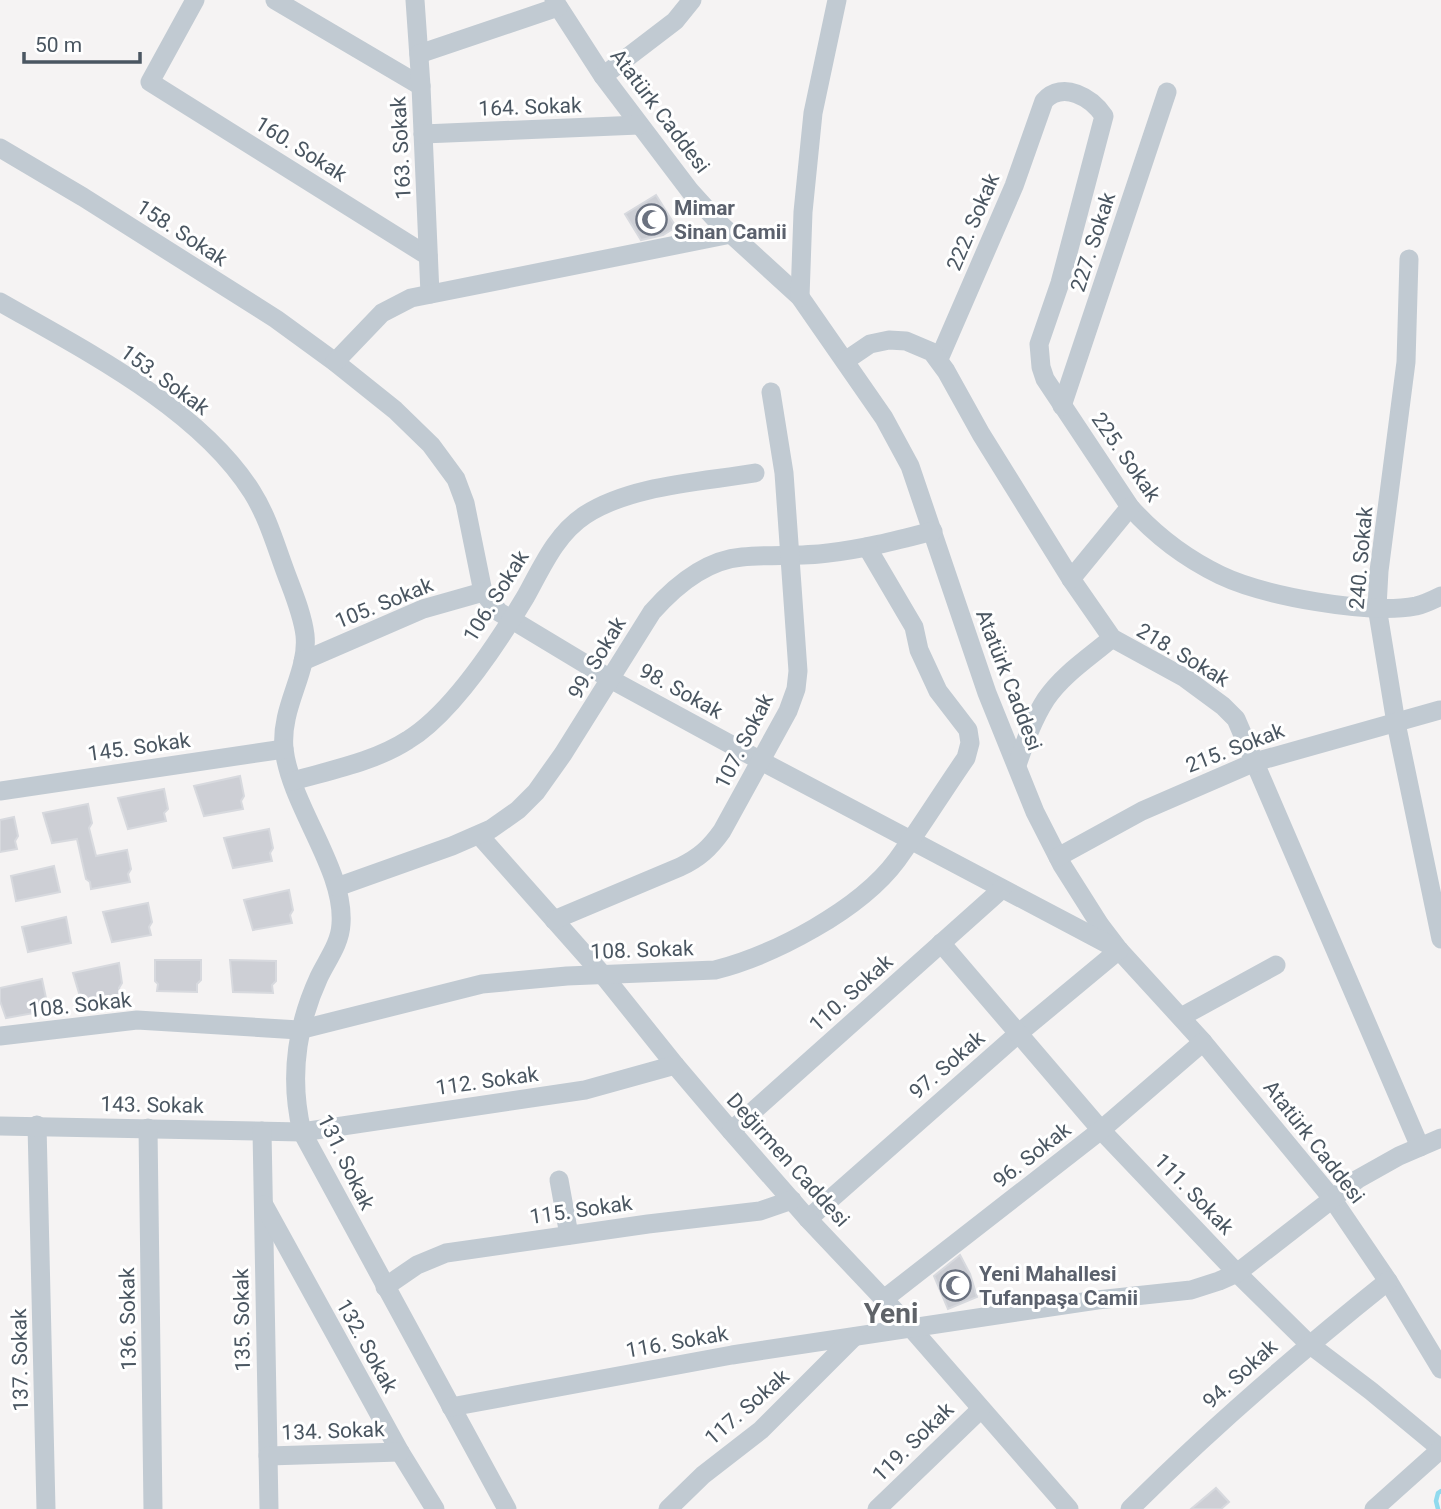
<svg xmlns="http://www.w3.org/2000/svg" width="1441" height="1509" font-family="Roboto,sans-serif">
<rect width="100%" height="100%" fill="#f5f3f3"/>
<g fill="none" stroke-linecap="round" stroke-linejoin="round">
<!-- stream -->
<polyline stroke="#90daee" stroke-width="4.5" points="1438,1509 1436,1501 1438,1493 1441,1491"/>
</g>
<!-- building -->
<g fill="#cdcfd5" stroke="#d7d9de" stroke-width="2">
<polygon points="656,195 676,227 663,235 641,240 625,214"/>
<polygon points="240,776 244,796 241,801 243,809 204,816 194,786"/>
<polygon points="164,789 168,809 164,813 166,821 128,829 118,798"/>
<polygon points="88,804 92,823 89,828 96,856 127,850 131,869 128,874 130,882 91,889 90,882 86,879 77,839 52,843 43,813"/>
<polygon points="14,817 18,836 15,841 17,849 0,852 0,820"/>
<polygon points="269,829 273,848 270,853 272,861 233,868 224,838"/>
<polygon points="54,866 60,892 16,901 11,876"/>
<polygon points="289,890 293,910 290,915 292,923 253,930 244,900"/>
<polygon points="148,903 152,922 149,927 151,935 112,942 103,912"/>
<polygon points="66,917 71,943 28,952 22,927"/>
<polygon points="155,960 201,960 201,980 197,984 197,992 157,991 158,984 155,981"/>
<polygon points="230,960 276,961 276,981 272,985 273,993 233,992"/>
<polygon points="119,963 122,983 119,988 121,996 82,1003 73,973"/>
<polygon points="42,979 46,998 43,1003 45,1011 6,1018 0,1001 0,988"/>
<polygon points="960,1255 970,1274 977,1297 948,1309 934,1276"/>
<polygon points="1216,1488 1229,1502 1221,1509 1191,1509"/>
</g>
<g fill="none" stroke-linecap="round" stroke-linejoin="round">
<!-- minor -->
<g stroke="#c1cad2" stroke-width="19">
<polyline points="195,0 150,82 428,256"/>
<polyline points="275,0 421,86"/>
<polyline points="415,0 421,86 430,294"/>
<polyline points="554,0 603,76 690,191 719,223 800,297 884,418 910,466 987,693 1035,812 1062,865 1100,925 1119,950 1203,1042 1331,1197 1388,1281 1441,1369"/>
<polyline points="419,54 558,7"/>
<polyline points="603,76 675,21 692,0"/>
<polyline points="423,134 639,125"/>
<polyline points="0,148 83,197 276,319 335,362 395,410 431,445 456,479 465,503 483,592 499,612 612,680 761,761 1119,950 1019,1033 808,1219"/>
<polyline points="1409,259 1406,362 1379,571 1377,607 1396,723 1441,939"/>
<polyline points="800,297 803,212 813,113 837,0"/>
<path d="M0,302c84,48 199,106 252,190 14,22 22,48 31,73 8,23 19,46 22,70 4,38 -25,71 -21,114 7,58 61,120 57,175 -1,20 -14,36 -22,53 -23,50 -30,101 -17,155l205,377"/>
<path d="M939,359l75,-173 30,-85c19,-21 48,-3 60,15l-44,167 -21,61 2,23 4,12 85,128c25,28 57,52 90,68 44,21 148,40 196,31 9,-2 17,-6 25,-10"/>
<polyline points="845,361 870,344 889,340 906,341 932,352 946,371 981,434 1071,579 1112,638 1185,678 1223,706 1236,719 1420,1147"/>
<polyline points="335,362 382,313 411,298 731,234"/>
<polyline points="1062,406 1167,92"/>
<polyline points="1071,579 1130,507"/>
<polyline points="303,661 423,609 483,592"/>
<path d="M1017,765c8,-23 16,-46 29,-66 17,-25 44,-42 66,-61"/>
<path d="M293,781c38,-11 81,-19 115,-41 44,-27 91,-99 118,-144 16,-29 30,-62 59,-81 46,-30 117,-33 170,-42"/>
<polyline points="0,791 284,749"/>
<polyline points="479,835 603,975 675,1065 731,1131 808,1219 912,1329 1069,1509"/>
<polyline points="1058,857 1142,811 1255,762 1440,710"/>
<path d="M337,887l115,-41 39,-17 27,-19 18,-18 27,-38 89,-142c23,-26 54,-52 90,-55 29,-3 57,0 86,-4 36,-4 70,-13 105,-22"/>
<path d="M554,920l126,-53c19,-9 30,-19 42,-36l66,-120 8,-22 2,-18 -14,-198 -13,-81"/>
<polyline points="941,943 1101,1130 1237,1273 1309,1344 1371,1391 1441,1449"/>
<polyline points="1181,1017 1276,965"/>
<path d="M0,1036l137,-16 162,10 183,-46 85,-8 148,-6c59,-15 145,-60 182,-110 24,-33 46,-69 69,-102l4,-15 -2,-13 -30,-39 -19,-41 -5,-23 -47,-80"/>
<polyline points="37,1125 46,1509"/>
<polyline points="0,1126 302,1132 585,1090 675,1065"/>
<polyline points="148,1128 153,1509"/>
<polyline points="262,1131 269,1509"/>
<polyline points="731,1131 1002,889"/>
<polyline points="559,1180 569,1235"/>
<polyline points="264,1205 400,1452 435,1509"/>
<polyline points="385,1287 417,1265 446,1253 648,1224 760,1211 792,1200"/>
<polyline points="884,1299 1101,1130 1203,1042"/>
<polyline points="451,1407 732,1355 1097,1300 1191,1290 1219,1281 1237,1273 1358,1179 1399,1156 1441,1138"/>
<polyline points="268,1456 400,1452"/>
<polyline points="668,1509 703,1475 761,1430 854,1337"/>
<polyline points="877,1509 981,1409"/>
<path d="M1130,1509c81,-81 168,-156 258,-228"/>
<polyline points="1374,1509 1441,1449"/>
</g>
</g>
<!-- icons -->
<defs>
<symbol id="mosque-ring" viewBox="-11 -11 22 22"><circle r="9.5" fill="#fff" stroke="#6b7280" stroke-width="1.5"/><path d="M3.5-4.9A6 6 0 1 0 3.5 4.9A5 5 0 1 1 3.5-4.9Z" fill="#6b7280"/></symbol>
</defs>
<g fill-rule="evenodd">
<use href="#mosque-ring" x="634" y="202" width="35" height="35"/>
<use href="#mosque-ring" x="938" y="1268" width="35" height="35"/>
</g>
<g text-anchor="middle" stroke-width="6" stroke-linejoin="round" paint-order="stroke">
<!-- street labels -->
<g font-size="21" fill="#4a5661" stroke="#fff">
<text transform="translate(530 107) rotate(-2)" y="7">164. Sokak</text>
<text transform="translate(660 111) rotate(53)" y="7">Atatürk Caddesi</text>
<text transform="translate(401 148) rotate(-93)" y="7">163. Sokak</text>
<text transform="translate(301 149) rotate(32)" y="7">160. Sokak</text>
<text transform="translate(973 222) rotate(-67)" y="7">222. Sokak</text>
<text transform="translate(182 233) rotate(33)" y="7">158. Sokak</text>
<text transform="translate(1093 242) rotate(-72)" y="7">227. Sokak</text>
<text transform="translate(165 380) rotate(36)" y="7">153. Sokak</text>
<text transform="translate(1126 457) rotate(55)" y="7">225. Sokak</text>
<text transform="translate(1361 558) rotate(-85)" y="7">240. Sokak</text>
<text transform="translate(496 596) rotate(-58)" y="7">106. Sokak</text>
<text transform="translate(384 603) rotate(-22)" y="7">105. Sokak</text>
<text transform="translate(1183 655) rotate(31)" y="7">218. Sokak</text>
<text transform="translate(597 658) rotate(-59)" y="7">99. Sokak</text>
<text transform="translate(1009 680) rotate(69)" y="7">Atatürk Caddesi</text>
<text transform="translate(681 691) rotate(29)" y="7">98. Sokak</text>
<text transform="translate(744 741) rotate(-63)" y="7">107. Sokak</text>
<text transform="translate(139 747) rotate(-8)" y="7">145. Sokak</text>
<text transform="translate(1235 748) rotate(-21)" y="7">215. Sokak</text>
<text transform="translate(642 950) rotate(-2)" y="7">108. Sokak</text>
<text transform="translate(851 993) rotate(-42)" y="7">110. Sokak</text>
<text transform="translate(80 1005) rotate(-6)" y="7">108. Sokak</text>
<text transform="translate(947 1065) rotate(-41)" y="7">97. Sokak</text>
<text transform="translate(487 1081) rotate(-8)" y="7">112. Sokak</text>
<text transform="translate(152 1105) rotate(1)" y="7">143. Sokak</text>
<text transform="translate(1314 1142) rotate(52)" y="7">Atatürk Caddesi</text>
<text transform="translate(1032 1155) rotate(-38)" y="7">96. Sokak</text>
<text transform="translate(788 1160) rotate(48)" y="7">Değirmen Caddesi</text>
<text transform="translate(346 1162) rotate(64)" y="7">131. Sokak</text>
<text transform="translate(1194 1194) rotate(46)" y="7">111. Sokak</text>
<text transform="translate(581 1210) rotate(-8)" y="7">115. Sokak</text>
<text transform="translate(128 1319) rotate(-91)" y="7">136. Sokak</text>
<text transform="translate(242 1320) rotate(-91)" y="7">135. Sokak</text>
<text transform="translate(677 1342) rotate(-10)" y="7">116. Sokak</text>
<text transform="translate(367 1346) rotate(61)" y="7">132. Sokak</text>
<text transform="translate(20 1360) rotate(-91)" y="7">137. Sokak</text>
<text transform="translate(1240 1374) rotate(-42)" y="7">94. Sokak</text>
<text transform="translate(747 1407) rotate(-41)" y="7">117. Sokak</text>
<text transform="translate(333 1431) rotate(-2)" y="7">134. Sokak</text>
<text transform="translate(913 1442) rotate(-44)" y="7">119. Sokak</text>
</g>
<!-- worship labels -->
<g font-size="21" font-weight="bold" fill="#5b616d" stroke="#fff" text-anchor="start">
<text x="674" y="215">Mimar<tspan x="674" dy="24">Sinan Camii</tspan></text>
<text x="979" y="1281">Yeni Mahallesi<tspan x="979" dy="24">Tufanpaşa Camii</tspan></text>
</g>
<!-- district labels -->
<g font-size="28" font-weight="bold" fill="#5f6368" stroke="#fff">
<text x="891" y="1323">Yeni</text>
</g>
</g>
<!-- scale -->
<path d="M24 52v10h116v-10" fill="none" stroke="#4a5661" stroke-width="3.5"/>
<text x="35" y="52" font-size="21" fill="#4a5661" stroke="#ffffff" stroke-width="5" paint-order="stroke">50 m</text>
</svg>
